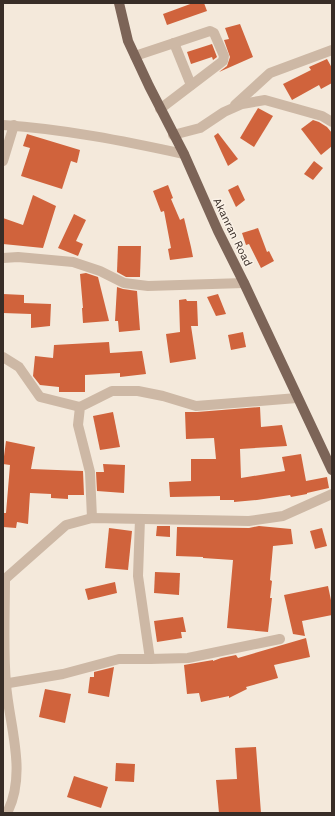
<svg xmlns="http://www.w3.org/2000/svg" width="335" height="816" font-family="'Work Sans',sans-serif">
<rect width="100%" height="100%" fill="#f4e9db"/>
<!-- building -->
<g fill="#d0633c">
<polygon points="193,3 204,3 207,11 167,25 163,14"/>
<polygon points="240,24 253,57 219,72 227,66 230,57 224,40 229,39 225,28"/>
<polygon points="212,44 217,57 213,60 212,57 191,64 187,52"/>
<polygon points="327,59 332,68 332,83 321,89 319,85 292,100 283,84 311,70 309,67"/>
<polygon points="258,108 273,116 254,147 240,138"/>
<polygon points="313,120 319,122 327,127 332,133 332,146 321,155 301,129"/>
<polygon points="218,133 238,159 228,166 214,136"/>
<polygon points="27,134 80,150 77,163 71,161 62,189 21,176 30,148 23,146"/>
<polygon points="314,161 323,168 313,180 304,174"/>
<polygon points="168,185 173,198 171,199 180,220 184,218 191,247 193,257 170,260 168,249 171,248 164,211 161,212 153,191"/>
<polygon points="238,185 245,200 236,207 228,190"/>
<polygon points="33,195 56,206 43,248 3,244 3,218 23,225"/>
<polygon points="74,214 86,220 76,241 83,244 78,256 58,248"/>
<polygon points="258,228 267,252 269,251 274,261 261,268 249,244 246,245 242,233"/>
<polygon points="118,246 141,246 140,277 126,277 117,272"/>
<polygon points="86,273 98,277 109,321 83,323 82,308 83,308 80,274"/>
<polygon points="117,287 123,289 137,291 140,330 119,332 118,321 115,321"/>
<polygon points="3,294 24,295 24,303 51,304 50,326 31,328 31,314 3,313"/>
<polygon points="218,294 226,314 216,316 207,297"/>
<polygon points="186,299 187,301 197,301 198,326 191,326 196,359 170,363 166,334 180,332 179,300"/>
<polygon points="243,332 246,347 231,350 228,335"/>
<polygon points="109,342 110,353 142,351 146,374 120,377 120,373 85,375 85,392 59,392 59,387 40,385 33,376 35,356 53,358 54,345"/>
<polygon points="260,407 261,427 282,425 287,446 240,449 241,478 285,471 282,457 301,454 306,481 327,477 329,488 307,493 307,494 291,497 290,495 257,500 234,502 234,500 220,500 220,496 170,497 169,482 191,481 191,459 216,459 214,438 186,439 185,412 197,412"/>
<polygon points="113,412 120,447 100,450 93,416"/>
<polygon points="6,441 35,447 31,469 83,471 84,495 68,495 68,499 51,498 51,494 30,493 28,524 17,522 16,528 3,527 3,513 6,513 10,465 3,464"/>
<polygon points="103,464 125,465 124,493 97,491 96,472 104,472"/>
<polygon points="157,526 170,526 170,537 156,536"/>
<polygon points="259,526 291,529 293,544 273,546 270,580 272,581 270,598 272,598 268,632 227,628 233,560 203,558 203,557 176,556 177,527 249,528"/>
<polygon points="109,528 132,531 128,570 105,568"/>
<polygon points="322,528 327,546 315,549 310,531"/>
<polygon points="155,572 180,573 179,595 154,593"/>
<polygon points="115,582 117,593 88,600 85,589"/>
<polygon points="328,586 332,605 332,615 302,621 305,636 293,634 284,595"/>
<polygon points="183,617 186,632 181,632 182,638 157,642 154,621"/>
<polygon points="306,638 310,657 274,665 278,678 246,687 247,689 229,698 229,696 201,702 199,693 187,694 184,665 213,660 213,661 221,658 236,655 238,658"/>
<polygon points="114,667 109,697 88,693 90,677 94,677 94,672"/>
<polygon points="45,689 71,694 65,723 39,717"/>
<polygon points="256,747 261,813 219,813 216,780 237,779 235,748"/>
<polygon points="116,763 135,764 134,782 115,781"/>
<polygon points="74,776 108,787 101,808 67,797"/>
</g>
<g fill="none" stroke-linecap="round" stroke-linejoin="round">
<!-- minor -->
<g stroke="#cdb8a5" stroke-width="10">
<polyline points="174,43 191,85"/>
<polyline points="135,56 210,31 214,33 224,56 223,61 160,109"/>
<polyline points="235,105 270,73 332,50"/>
<path d="M3,125c61,4 121,16 181,29"/>
<polyline points="173,135 200,128 224,112 242,104 265,100 322,116 332,122"/>
<polyline points="3,161 14,125"/>
<polyline points="3,258 18,257 73,262 100,271 124,283 148,286 244,283"/>
<polyline points="3,357 19,367 40,397 80,407"/>
<polyline points="92,518 90,472 78,425 80,407 112,391 138,391 163,396 196,406 297,398"/>
<polyline points="140,519 138,576 150,659"/>
<polyline points="3,579 5,579 66,525 92,518 249,521 283,516 332,494"/>
<path d="M5,579c0,35 -2,70 1,105 3,41 21,87 2,127"/>
<polyline points="3,684 63,674 119,659 150,659 188,658 280,639"/>
</g>
<!-- major -->
<polyline stroke="#7c6457" stroke-width="10" points="119,3 128,41 149,86 184,154 218,231 244,283 332,470"/>
</g>
<g text-anchor="middle" stroke-width="3" stroke-linejoin="round" paint-order="stroke">
<!-- street labels -->
<g font-size="11" fill="#382d27" stroke="#fbf2e7">
<text transform="translate(233 232) rotate(64)" y="4">Akanran Road</text>
</g>
</g>
<!-- border -->
<rect width="335" height="816" fill="none" stroke="#382d27" stroke-width="8"/>
</svg>
